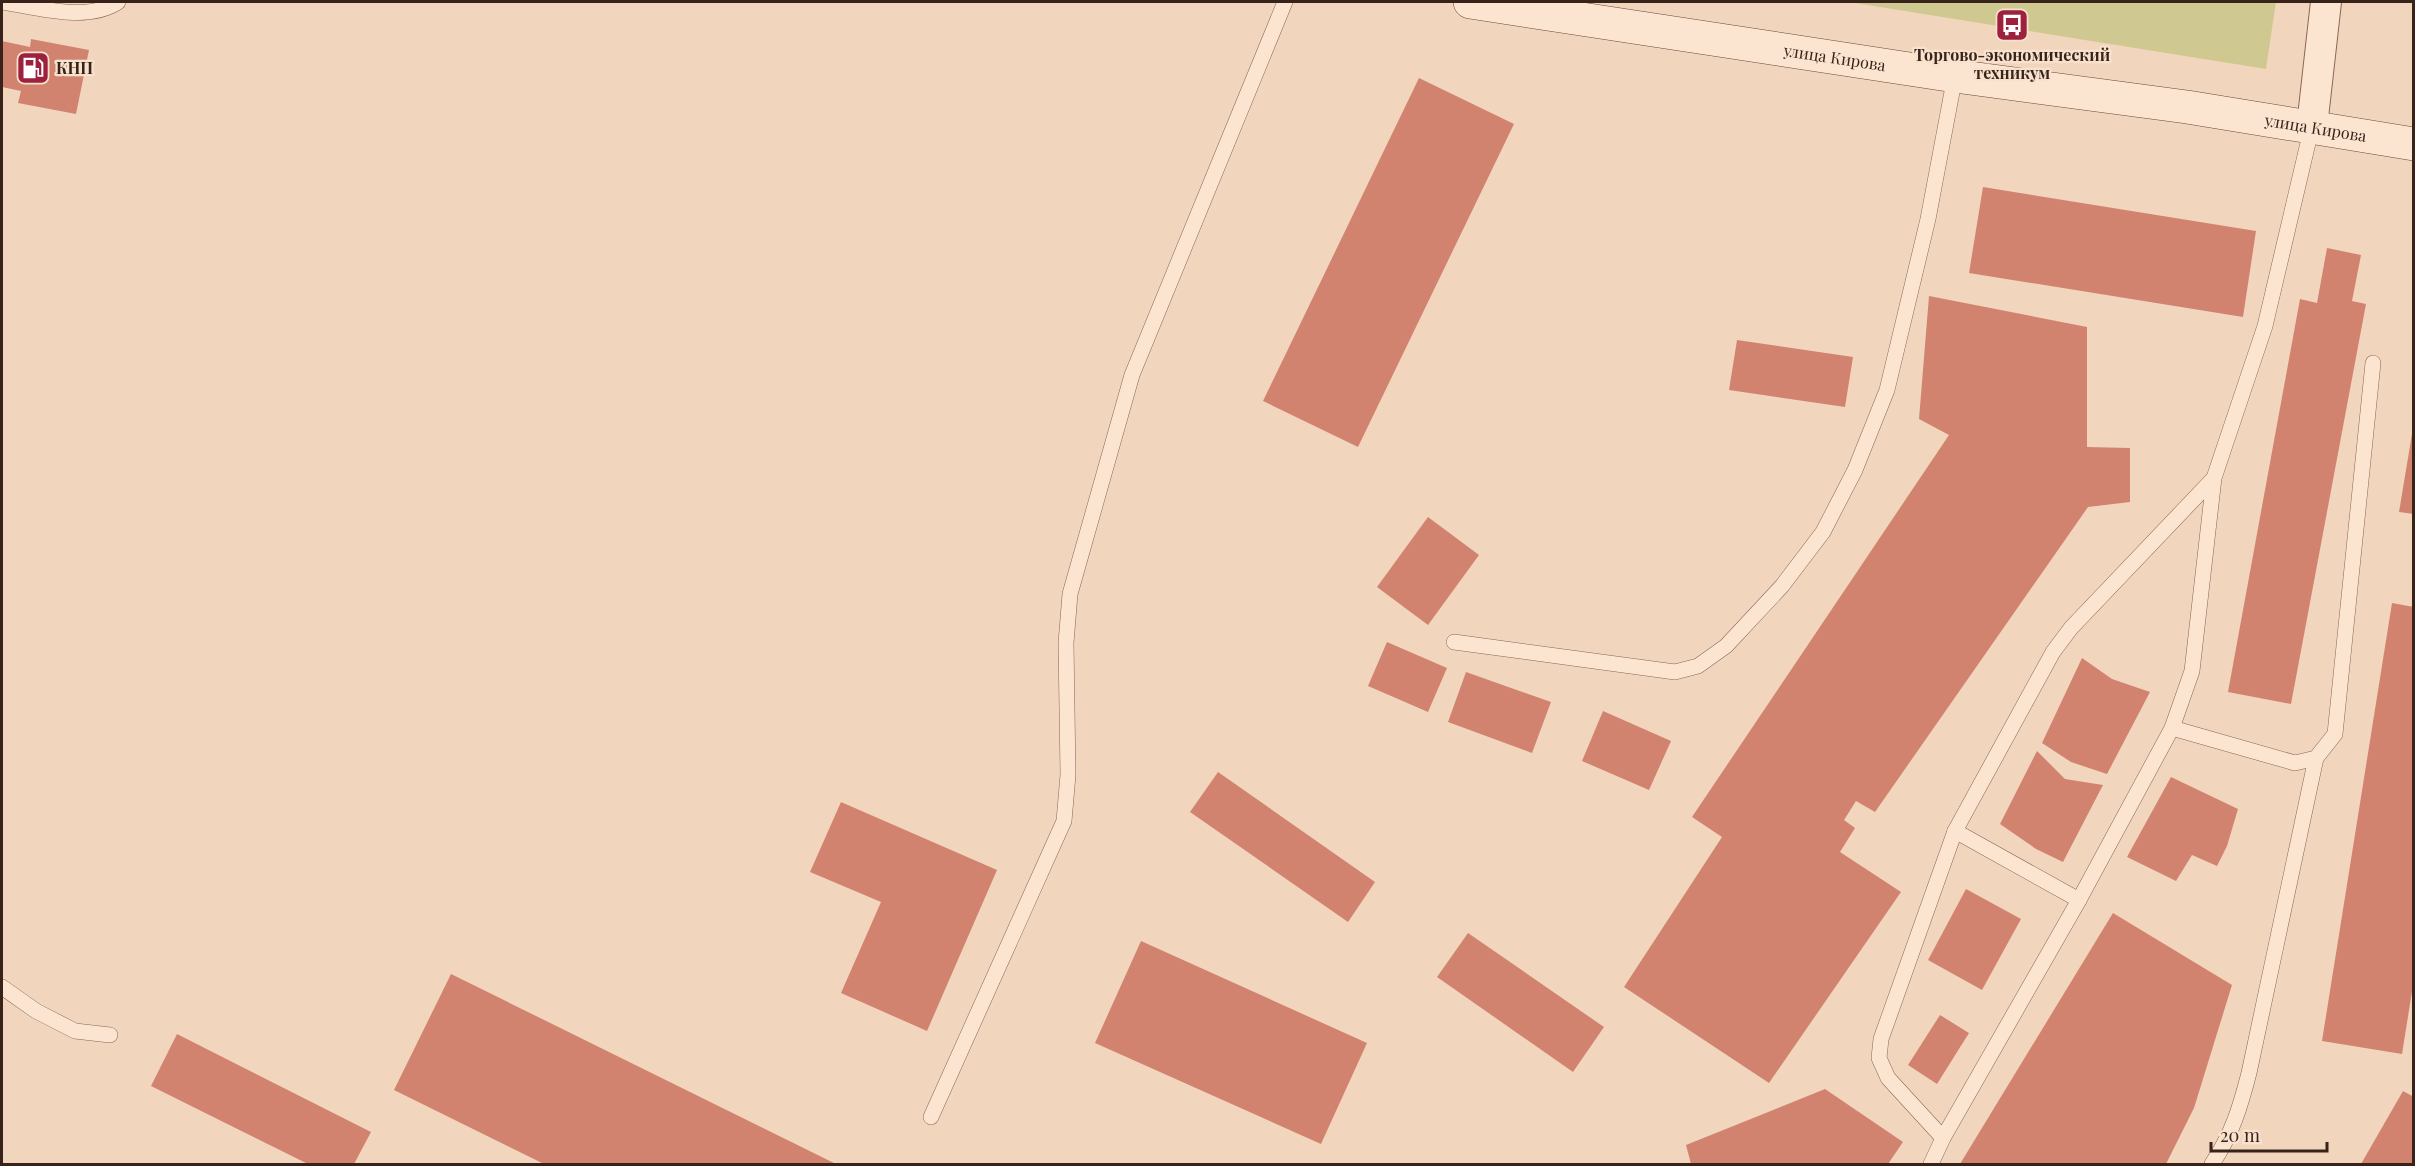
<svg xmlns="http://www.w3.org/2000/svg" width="2415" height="1166" font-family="'Playfair Display',serif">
<rect width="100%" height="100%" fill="#f1d6bd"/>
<!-- park -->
<polygon fill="#cfc991" points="1849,2 2276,2 2266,69"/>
<!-- building -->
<g fill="#d28370">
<polygon points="31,39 89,50 76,114 18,103 21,91 2,87 2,41 30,47"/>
<polygon points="1419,78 1514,124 1358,447 1263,401"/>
<polygon points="1983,187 2256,231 2243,317 1969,273"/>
<polygon points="2327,248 2361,255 2352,301 2366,304 2291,704 2228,692 2300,299 2317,303"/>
<polygon points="1929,296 2087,327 2087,447 2130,448 2130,502 2088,507 1875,812 1856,801 1844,820 1855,828 1840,852 1901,892 1769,1083 1624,987 1722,837 1692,817 1949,435 1919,419"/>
<polygon points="1737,340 1853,357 1845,407 1729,390"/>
<polygon points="2412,434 2414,434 2414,514 2399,512"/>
<polygon points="1428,517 1479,555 1428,625 1377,587"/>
<polygon points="2392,603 2414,607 2414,979 2402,1054 2322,1041"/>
<polygon points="1387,642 1447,668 1428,712 1368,686"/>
<polygon points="2082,658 2112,679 2150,692 2107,774 2071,762 2042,743"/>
<polygon points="1466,672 1551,702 1532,753 1448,722"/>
<polygon points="1603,711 1671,741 1649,790 1582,761"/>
<polygon points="2037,751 2065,779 2103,785 2063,862 2036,849 2000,824"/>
<polygon points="1218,772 1375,882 1348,922 1190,812"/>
<polygon points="2171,777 2238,809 2227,846 2217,866 2192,855 2176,881 2127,857"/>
<polygon points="841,802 997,870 927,1031 841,993 881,902 810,872"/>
<polygon points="1966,889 2021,919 1982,990 1928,960"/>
<polygon points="2113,913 2232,985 2194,1108 2166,1164 1960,1164"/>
<polygon points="1468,933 1604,1027 1573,1072 1437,977"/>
<polygon points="1141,941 1367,1043 1321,1144 1095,1043"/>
<polygon points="451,974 836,1164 544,1164 394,1090"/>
<polygon points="1940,1015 1969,1033 1937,1084 1908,1065"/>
<polygon points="177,1034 371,1132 354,1164 308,1164 151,1086"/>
<polygon points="1825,1089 1903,1142 1888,1164 1691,1164 1686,1145"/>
<polygon points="2403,1091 2414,1097 2414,1164 2361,1164"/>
</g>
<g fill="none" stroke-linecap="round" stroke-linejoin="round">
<defs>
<g id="service">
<path d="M2,2c35,5 84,21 116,0"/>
<polyline points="2214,478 2071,628 2053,652 1955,831 1881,1039 1879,1058 1888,1078 1943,1138 2079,900 2172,728 2192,671 2214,478 2265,326 2312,126"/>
<polyline points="1454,642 1675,672 1698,666 1726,646 1782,586 1823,532 1855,470 1887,390 1928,219 1955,76"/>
<polyline points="2172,728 2295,763 2316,758 2335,734 2373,363"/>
<polyline points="1955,831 2079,900"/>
<polyline points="2,987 36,1011 75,1031 110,1035"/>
<polyline points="931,1117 1064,821 1068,775 1066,643 1070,594 1132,375 1285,2"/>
<polyline points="1931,1164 1943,1138"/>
<path d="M2212,1164c20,-30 28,-56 37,-91l67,-315"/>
</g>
<polyline id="minor" points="2312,126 2326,2"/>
<g id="secondary">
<path id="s1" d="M1470,2l485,74 232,31 227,37"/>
</g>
</defs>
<!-- service casing -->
<use href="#service" stroke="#8a6555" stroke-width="16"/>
<!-- minor casing -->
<use href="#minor" stroke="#8a6555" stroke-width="32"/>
<!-- secondary casing -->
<use href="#secondary" stroke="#6c4738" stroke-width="34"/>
<!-- service -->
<use href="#service" stroke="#fbe5d1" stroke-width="15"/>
<!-- minor -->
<use href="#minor" stroke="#fbe5d1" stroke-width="30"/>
<!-- secondary -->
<use href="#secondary" stroke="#fbe5d1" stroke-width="33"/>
</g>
<!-- icons -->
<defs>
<symbol id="bus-square" viewBox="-11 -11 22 22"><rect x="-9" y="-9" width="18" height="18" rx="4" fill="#9d213d" stroke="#f8e2cd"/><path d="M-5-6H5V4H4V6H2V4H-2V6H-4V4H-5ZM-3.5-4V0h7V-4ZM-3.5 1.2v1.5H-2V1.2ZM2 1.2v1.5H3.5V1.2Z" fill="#fff"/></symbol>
<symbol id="fuel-square" viewBox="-11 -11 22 22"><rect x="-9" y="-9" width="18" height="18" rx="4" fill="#9d213d" stroke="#f8e2cd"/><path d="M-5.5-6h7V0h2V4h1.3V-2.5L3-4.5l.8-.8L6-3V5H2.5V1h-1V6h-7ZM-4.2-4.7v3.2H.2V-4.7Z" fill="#fff"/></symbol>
</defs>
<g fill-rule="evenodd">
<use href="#bus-square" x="1993" y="6" width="38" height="38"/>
<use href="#fuel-square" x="14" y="49" width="38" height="38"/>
</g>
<g text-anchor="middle" stroke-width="4.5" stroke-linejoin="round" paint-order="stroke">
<!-- poi labels -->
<g font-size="16" font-weight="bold" fill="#38231b" stroke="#f8e2cd">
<text x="2012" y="61">Торгово-экономический<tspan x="2012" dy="18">техникум</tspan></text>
<text x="56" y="74" text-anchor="start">КНП</text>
</g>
<!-- street labels -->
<g font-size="16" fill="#38231b" stroke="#f8e2cd">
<text dy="6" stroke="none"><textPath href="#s1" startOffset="369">улица Кирова</textPath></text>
<text dy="6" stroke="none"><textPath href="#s1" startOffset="855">улица Кирова</textPath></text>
</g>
</g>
<!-- border -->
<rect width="2415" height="1166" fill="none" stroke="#38231b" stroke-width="6"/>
<!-- scale -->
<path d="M2211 1142v9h116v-9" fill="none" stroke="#38231b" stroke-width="3"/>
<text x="2220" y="1142" font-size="18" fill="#38231b" stroke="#f8e2cd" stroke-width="4.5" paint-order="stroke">20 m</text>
</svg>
